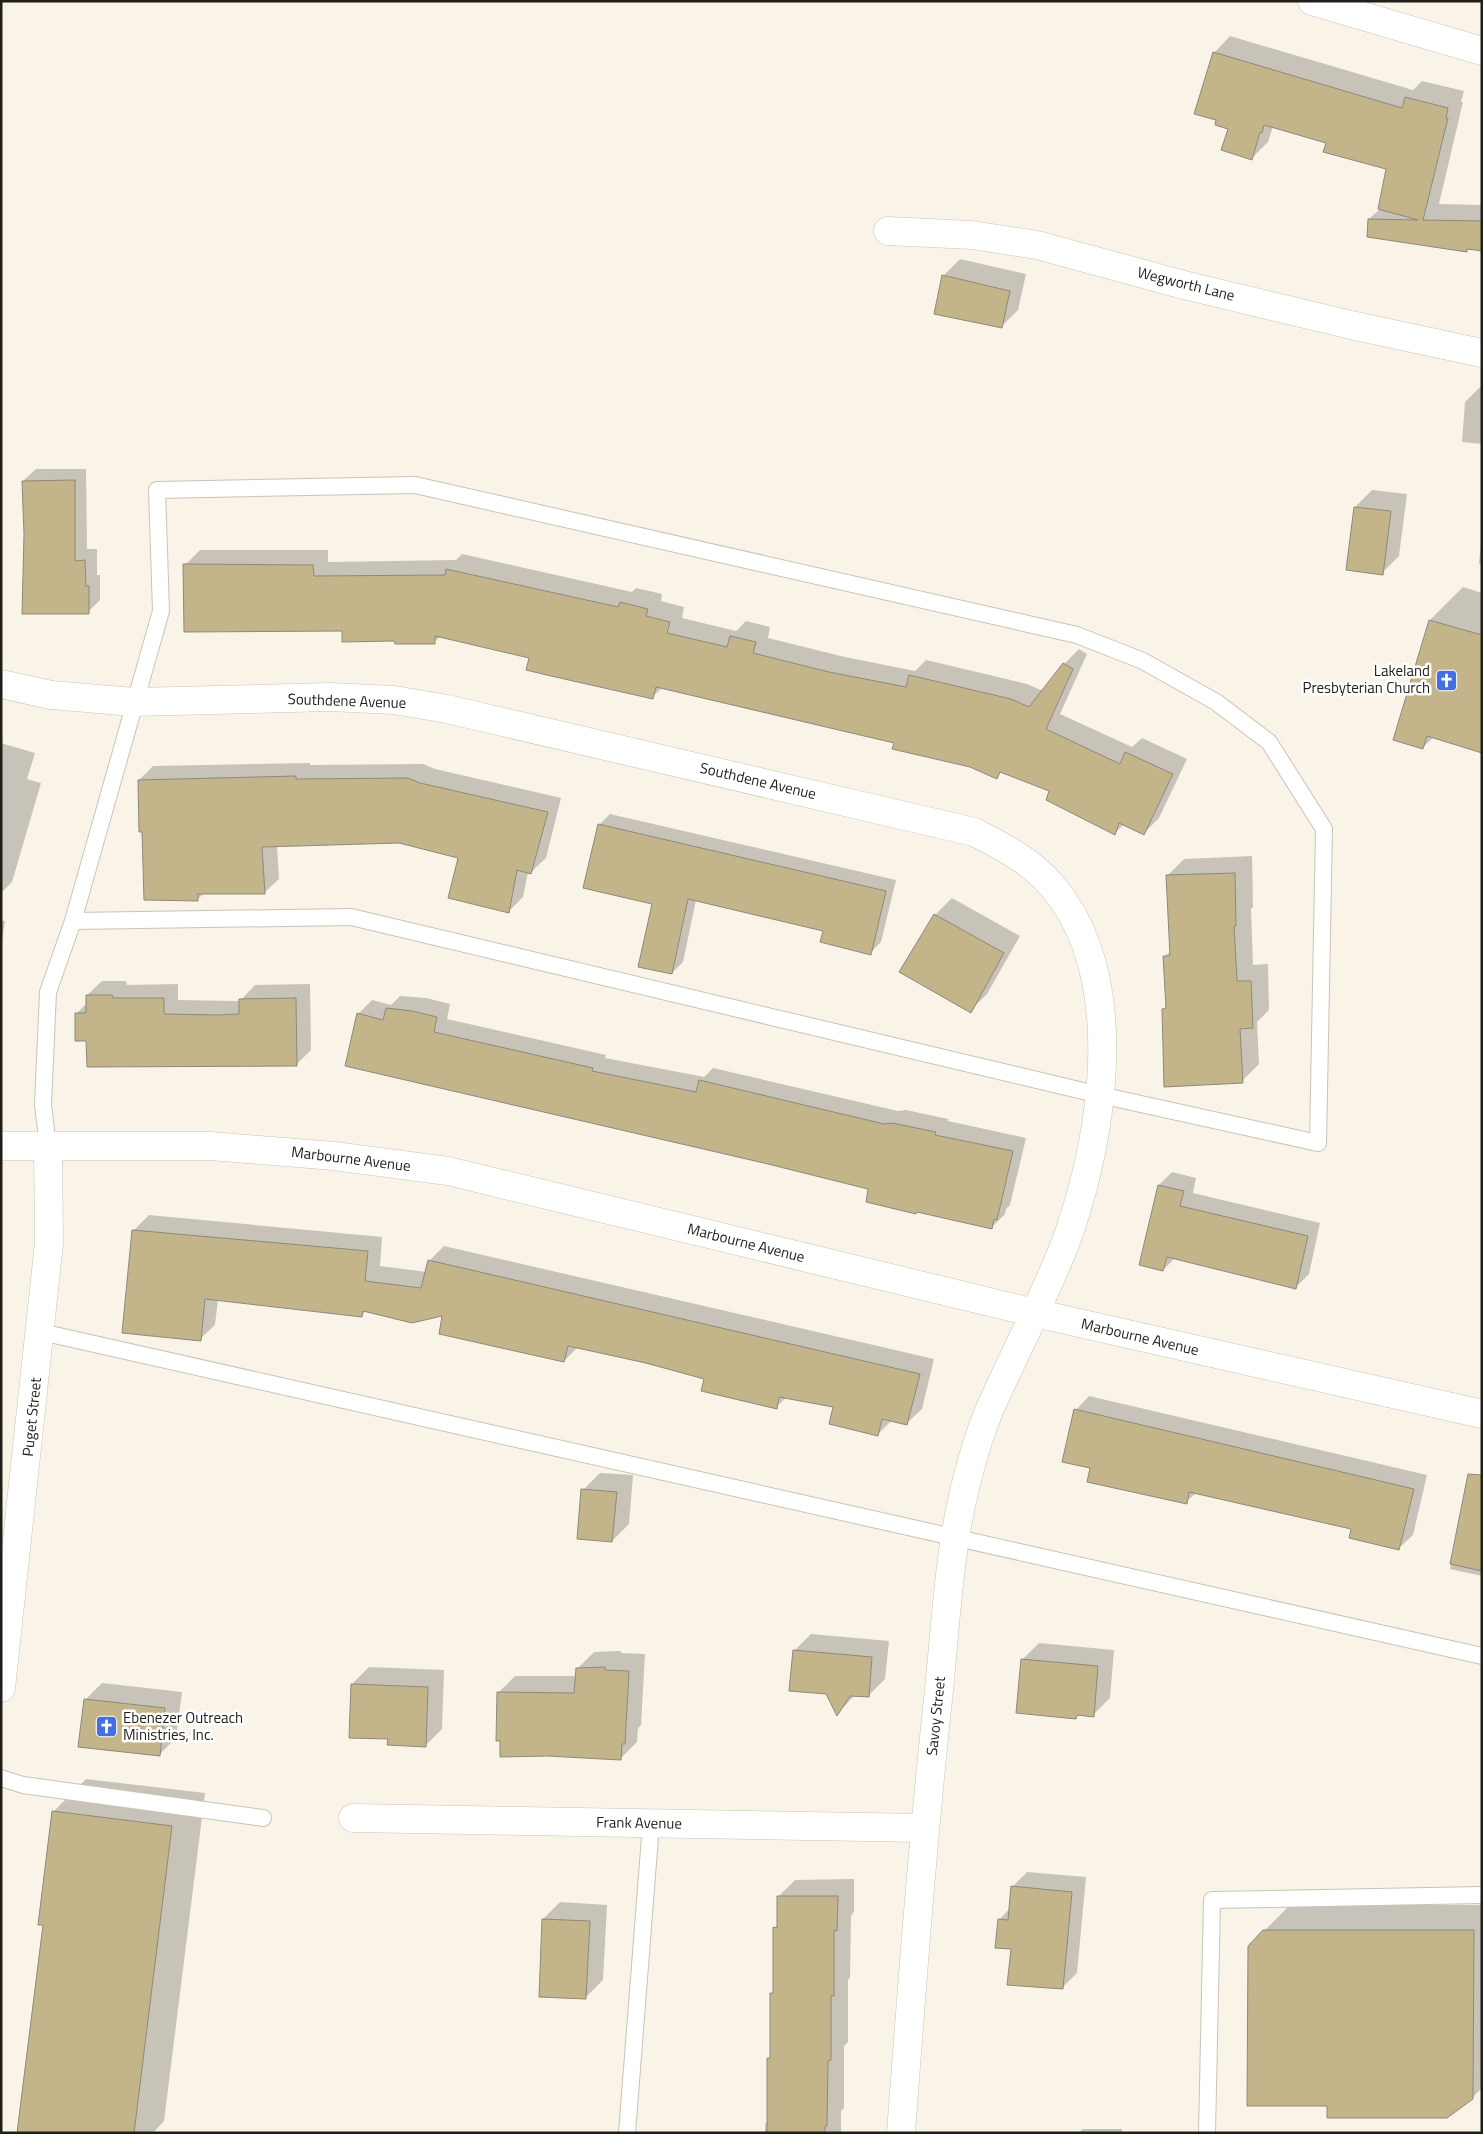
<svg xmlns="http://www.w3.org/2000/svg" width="1483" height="2134" font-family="'Titillium Web',sans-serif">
<rect width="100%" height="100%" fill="#f9f4e7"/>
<!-- shadow -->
<g fill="#0003">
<polygon points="1230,36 1413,90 1422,81 1464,91 1461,102 1463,102 1439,204 1482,205 1482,250 1469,248 1466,251 1369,219 1380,209 1387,169 1327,142 1273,126 1268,142 1252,158 1230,128 1214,53"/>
<polygon points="960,259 1026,274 1018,310 1001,327 943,276"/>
<polygon points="1482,385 1482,444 1462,442 1465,402"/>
<polygon points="36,469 86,469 87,549 97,549 97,575 100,575 100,600 88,612 23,481"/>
<polygon points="1372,490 1407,494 1399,556 1382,573 1355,507"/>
<polygon points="1482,529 1482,565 1479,564"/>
<polygon points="200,550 328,550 328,562 456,560 462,554 632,592 636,588 662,594 661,601 684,607 682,618 736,631 746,621 770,627 768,638 845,657 915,671 926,660 1027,684 1043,691 1064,664 1079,649 1087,654 1060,714 1132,747 1142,738 1187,759 1159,818 1144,833 1124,824 1115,833 1050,790 1002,771 996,777 971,766 895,742 663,687 652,697 531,657 441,636 434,642 396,639 343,630 185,565"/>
<polygon points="1463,587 1482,593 1482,752 1434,737 1422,748 1395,740 1430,620"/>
<polygon points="1,743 35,753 27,779 41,783 12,882 1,893"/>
<polygon points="310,763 310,765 423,764 435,769 561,798 546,858 531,872 528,872 523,897 508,912 459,857 399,842 277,846 279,879 264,893 204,893 197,900 143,831 139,780 153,766"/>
<polygon points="610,814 896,880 881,942 870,953 824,930 696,900 683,962 672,973 653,903 599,825"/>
<polygon points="1252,856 1253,907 1251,909 1253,965 1268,964 1269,1010 1257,1022 1259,1064 1242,1081 1164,1009 1167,1005 1165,956 1171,951 1167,876 1184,859"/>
<polygon points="952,898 1020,936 987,994 970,1011 935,915"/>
<polygon points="1,921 5,921 1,947"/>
<polygon points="102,981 126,981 127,985 178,984 178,1000 233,1001 240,1001 255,985 310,984 311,1050 296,1065 88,1040 76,1014 87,1003 87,995"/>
<polygon points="400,996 426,998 450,1004 447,1019 606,1055 605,1058 704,1077 713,1068 898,1111 906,1110 948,1119 948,1121 1026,1138 1010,1205 1006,1209 1005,1214 991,1228 869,1188 358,1014 372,1000 391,1005"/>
<polygon points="1172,1172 1196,1178 1193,1193 1320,1223 1309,1274 1296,1287 1175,1258 1163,1270 1159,1185"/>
<polygon points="149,1215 382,1237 380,1266 426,1272 429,1261 444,1246 934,1359 922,1409 907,1423 892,1420 877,1435 834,1406 787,1397 776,1407 705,1378 578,1347 564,1361 444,1315 366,1311 362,1315 218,1299 215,1325 200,1339 134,1230"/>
<polygon points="1089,1396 1427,1475 1413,1535 1399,1548 1352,1528 1196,1493 1186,1502 1092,1467 1076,1410"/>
<polygon points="600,1473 633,1475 629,1524 612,1541 583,1490"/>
<polygon points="1482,1483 1482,1576 1450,1569 1464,1501"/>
<polygon points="811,1634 889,1641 885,1679 868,1696 855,1695 837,1714 827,1693 794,1651"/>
<polygon points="1039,1643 1114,1650 1110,1698 1093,1715 1079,1714 1076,1717 1022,1660"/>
<polygon points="621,1651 621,1653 645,1654 641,1725 638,1728 637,1742 620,1759 498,1693 515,1676 577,1676 577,1669 594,1652"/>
<polygon points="369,1667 444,1670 442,1729 425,1746 389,1738 352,1684"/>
<polygon points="102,1683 182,1692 176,1738 159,1755 85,1700"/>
<polygon points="86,1779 205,1793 164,2121 153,2133 18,2133 44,1924 53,1812"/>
<polygon points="1027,1872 1086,1877 1077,1973 1062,1988 1012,1948 999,1920 1010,1908 1012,1887"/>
<polygon points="854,1879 854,1912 851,1916 850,1978 848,1980 848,2042 844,2046 844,2108 841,2111 841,2133 765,2133 765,2124 768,2121 768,2059 771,2056 772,1994 774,1991 775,1928 778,1924 778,1897 795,1880"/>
<polygon points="560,1902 607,1905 603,1980 586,1997 543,1919"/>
<polygon points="1290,1905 1482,1905 1482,2088 1472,2098 1249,1946"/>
<polygon points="1083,2129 1122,2129 1122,2133 1078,2133"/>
</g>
<!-- building -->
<g fill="#c3b489" stroke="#8d897d">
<polygon points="1213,52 1402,108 1405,97 1448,108 1446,118 1448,118 1423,220 1482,221 1482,251 1467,249 1467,252 1367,237 1368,219 1418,220 1378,209 1386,169 1323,152 1326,143 1264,125 1262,133 1260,132 1252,160 1221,150 1228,129 1215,125 1216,120 1194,114"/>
<polygon points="942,275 1010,291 1002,328 934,314"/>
<polygon points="75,480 75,561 85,560 86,586 89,586 89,614 22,614 24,534 22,481"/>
<polygon points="1354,507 1391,511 1383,575 1346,570"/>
<polygon points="183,564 313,565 314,576 445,575 446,569 618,607 620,602 648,609 646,616 670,622 667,633 727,647 730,636 756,642 753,653 829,672 906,687 909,675 1011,699 1029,707 1063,663 1073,669 1046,729 1120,764 1125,752 1173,774 1144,835 1119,823 1115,835 1046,800 1049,791 1000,772 997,779 970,767 892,749 894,743 656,687 653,699 551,676 526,670 529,658 435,636 435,644 395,644 394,641 342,642 342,631 184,632"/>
<polygon points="1429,620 1482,635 1482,753 1427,736 1423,749 1393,740"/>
<polygon points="296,776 296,779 408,778 420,783 548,812 531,874 517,870 509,913 448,898 458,858 399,843 262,847 265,894 198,894 198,901 144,900 142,832 139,832 138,780"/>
<polygon points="598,824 886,891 871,955 820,942 823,931 688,899 672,974 638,967 652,904 583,888"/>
<polygon points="1235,873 1236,926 1234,926 1237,981 1251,981 1253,1028 1240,1029 1243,1083 1164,1087 1162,1009 1166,1008 1163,956 1170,956 1166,875"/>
<polygon points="934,914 1004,953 971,1013 899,972"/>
<polygon points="86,995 112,995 113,998 164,998 164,1014 218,1015 239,1014 239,999 296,998 297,1066 87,1067 86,1041 75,1041 75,1013 86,1013"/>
<polygon points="386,1008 412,1011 437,1017 434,1032 593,1068 592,1071 696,1092 699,1080 884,1124 892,1123 936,1132 935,1135 1013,1151 997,1220 994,1219 992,1229 917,1212 916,1214 866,1202 868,1189 768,1164 345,1066 357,1013 383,1020"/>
<polygon points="1158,1185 1184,1191 1180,1206 1308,1236 1296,1289 1167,1257 1163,1271 1139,1265"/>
<polygon points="132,1230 368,1251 365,1281 421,1288 428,1260 920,1374 907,1425 882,1419 878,1436 829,1424 833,1407 779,1397 777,1409 701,1391 704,1379 646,1363 568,1346 564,1362 439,1334 442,1316 412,1323 363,1311 362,1317 205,1299 201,1341 122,1333"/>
<polygon points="1074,1409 1414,1489 1399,1550 1349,1538 1351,1529 1189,1492 1187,1504 1087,1482 1090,1468 1062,1462"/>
<polygon points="1468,1474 1482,1475 1482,1571 1450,1564"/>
<polygon points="581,1489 617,1492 612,1542 577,1539"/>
<polygon points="793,1650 872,1657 869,1697 850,1696 837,1716 826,1694 789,1691"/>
<polygon points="1021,1659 1098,1666 1094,1717 1077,1715 1076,1719 1016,1713"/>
<polygon points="605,1667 605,1670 629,1671 625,1744 622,1744 621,1760 547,1756 500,1757 500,1741 496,1741 497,1692 574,1693 576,1668"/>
<polygon points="351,1684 428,1687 426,1747 387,1745 388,1739 349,1738"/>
<polygon points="84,1699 165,1708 160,1756 78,1747"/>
<polygon points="52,1811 172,1826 134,2133 17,2133 43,1925 38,1925"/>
<polygon points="1011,1886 1072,1892 1063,1989 1007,1985 1011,1949 995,1948 998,1919 1008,1920"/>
<polygon points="777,1896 838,1896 837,1931 834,1930 834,1996 831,1996 831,2060 828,2061 827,2126 825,2126 825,2133 767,2133 767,2058 770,2058 770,1993 773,1993 773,1927 777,1928"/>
<polygon points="542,1919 590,1921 586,1999 539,1997"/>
<polygon points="1263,1930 1474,1930 1473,2099 1447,2118 1327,2118 1327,2106 1247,2106 1248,1946"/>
</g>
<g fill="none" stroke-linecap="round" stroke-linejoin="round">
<defs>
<g id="service">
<polyline points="48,1146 43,1105 48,992 73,921 351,917 1100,1095 1318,1143 1324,829 1269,742 1216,702 1143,661 1077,635 415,485 157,490 161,611 73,921"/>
<polyline points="41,1332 1482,1656"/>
<polyline points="1,1778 23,1785 263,1818"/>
<polyline points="627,2133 651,1824"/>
<polyline points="1207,2133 1212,1900 1482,1895"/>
</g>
<g id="minor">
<polyline points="1312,1 1482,51"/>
<polyline points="888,231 972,235 1037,245 1184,285 1351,325 1482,353"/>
<path d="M1,684l50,11 83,7 196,-5 64,3 53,9 527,123c29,15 58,29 79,55 75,89 51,245 16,346 -22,61 -54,118 -80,178 -15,36 -28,88 -34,127 -8,50 -11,102 -16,152 -16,147 -27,295 -38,443"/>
<polyline points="1,1146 210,1146 334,1156 448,1171 1035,1313 1482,1414"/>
<polyline points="1,1688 49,1243 48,1146"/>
<polyline points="353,1818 924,1828"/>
</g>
</defs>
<!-- service casing -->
<use href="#service" stroke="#c8c4b7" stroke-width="18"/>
<!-- minor casing -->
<use href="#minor" stroke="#c8c4b7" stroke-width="29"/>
<!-- service -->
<use href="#service" stroke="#fff" stroke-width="16"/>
<!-- minor -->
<use href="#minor" stroke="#fff" stroke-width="28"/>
</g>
<!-- icons -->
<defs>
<symbol id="church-square" viewBox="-11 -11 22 22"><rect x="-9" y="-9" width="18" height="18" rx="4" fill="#456fe1" stroke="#fff"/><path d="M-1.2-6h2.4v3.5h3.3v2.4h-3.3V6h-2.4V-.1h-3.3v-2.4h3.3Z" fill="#fff"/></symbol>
</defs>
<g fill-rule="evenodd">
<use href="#church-square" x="1434" y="668" width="25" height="25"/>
<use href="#church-square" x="94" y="1714" width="25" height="25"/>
</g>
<g text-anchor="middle" stroke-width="5" stroke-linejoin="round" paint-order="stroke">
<!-- street labels -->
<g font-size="15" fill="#201e19" stroke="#fff">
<text transform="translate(1186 284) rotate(14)" y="5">Wegworth Lane</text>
<text transform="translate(347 701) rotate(2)" y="5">Southdene Avenue</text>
<text transform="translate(758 781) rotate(13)" y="5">Southdene Avenue</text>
<text transform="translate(351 1159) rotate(7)" y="5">Marbourne Avenue</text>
<text transform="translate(746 1243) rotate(14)" y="5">Marbourne Avenue</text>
<text transform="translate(1140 1337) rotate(13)" y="5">Marbourne Avenue</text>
<text transform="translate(32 1417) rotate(-84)" y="5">Puget Street</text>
<text transform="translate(936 1716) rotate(-84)" y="5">Savoy Street</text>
<text transform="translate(639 1823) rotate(1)" y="5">Frank Avenue</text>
</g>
<!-- poi labels -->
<g font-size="15" fill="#201e19" stroke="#fff" text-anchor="end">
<text x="1430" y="676">Lakeland<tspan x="1430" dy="17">Presbyterian Church</tspan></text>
<text x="123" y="1723" text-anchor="start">Ebenezer Outreach<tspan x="123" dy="17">Ministries, Inc.</tspan></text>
</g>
</g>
<!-- border -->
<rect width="1483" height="2134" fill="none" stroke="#201e19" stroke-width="5"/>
</svg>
